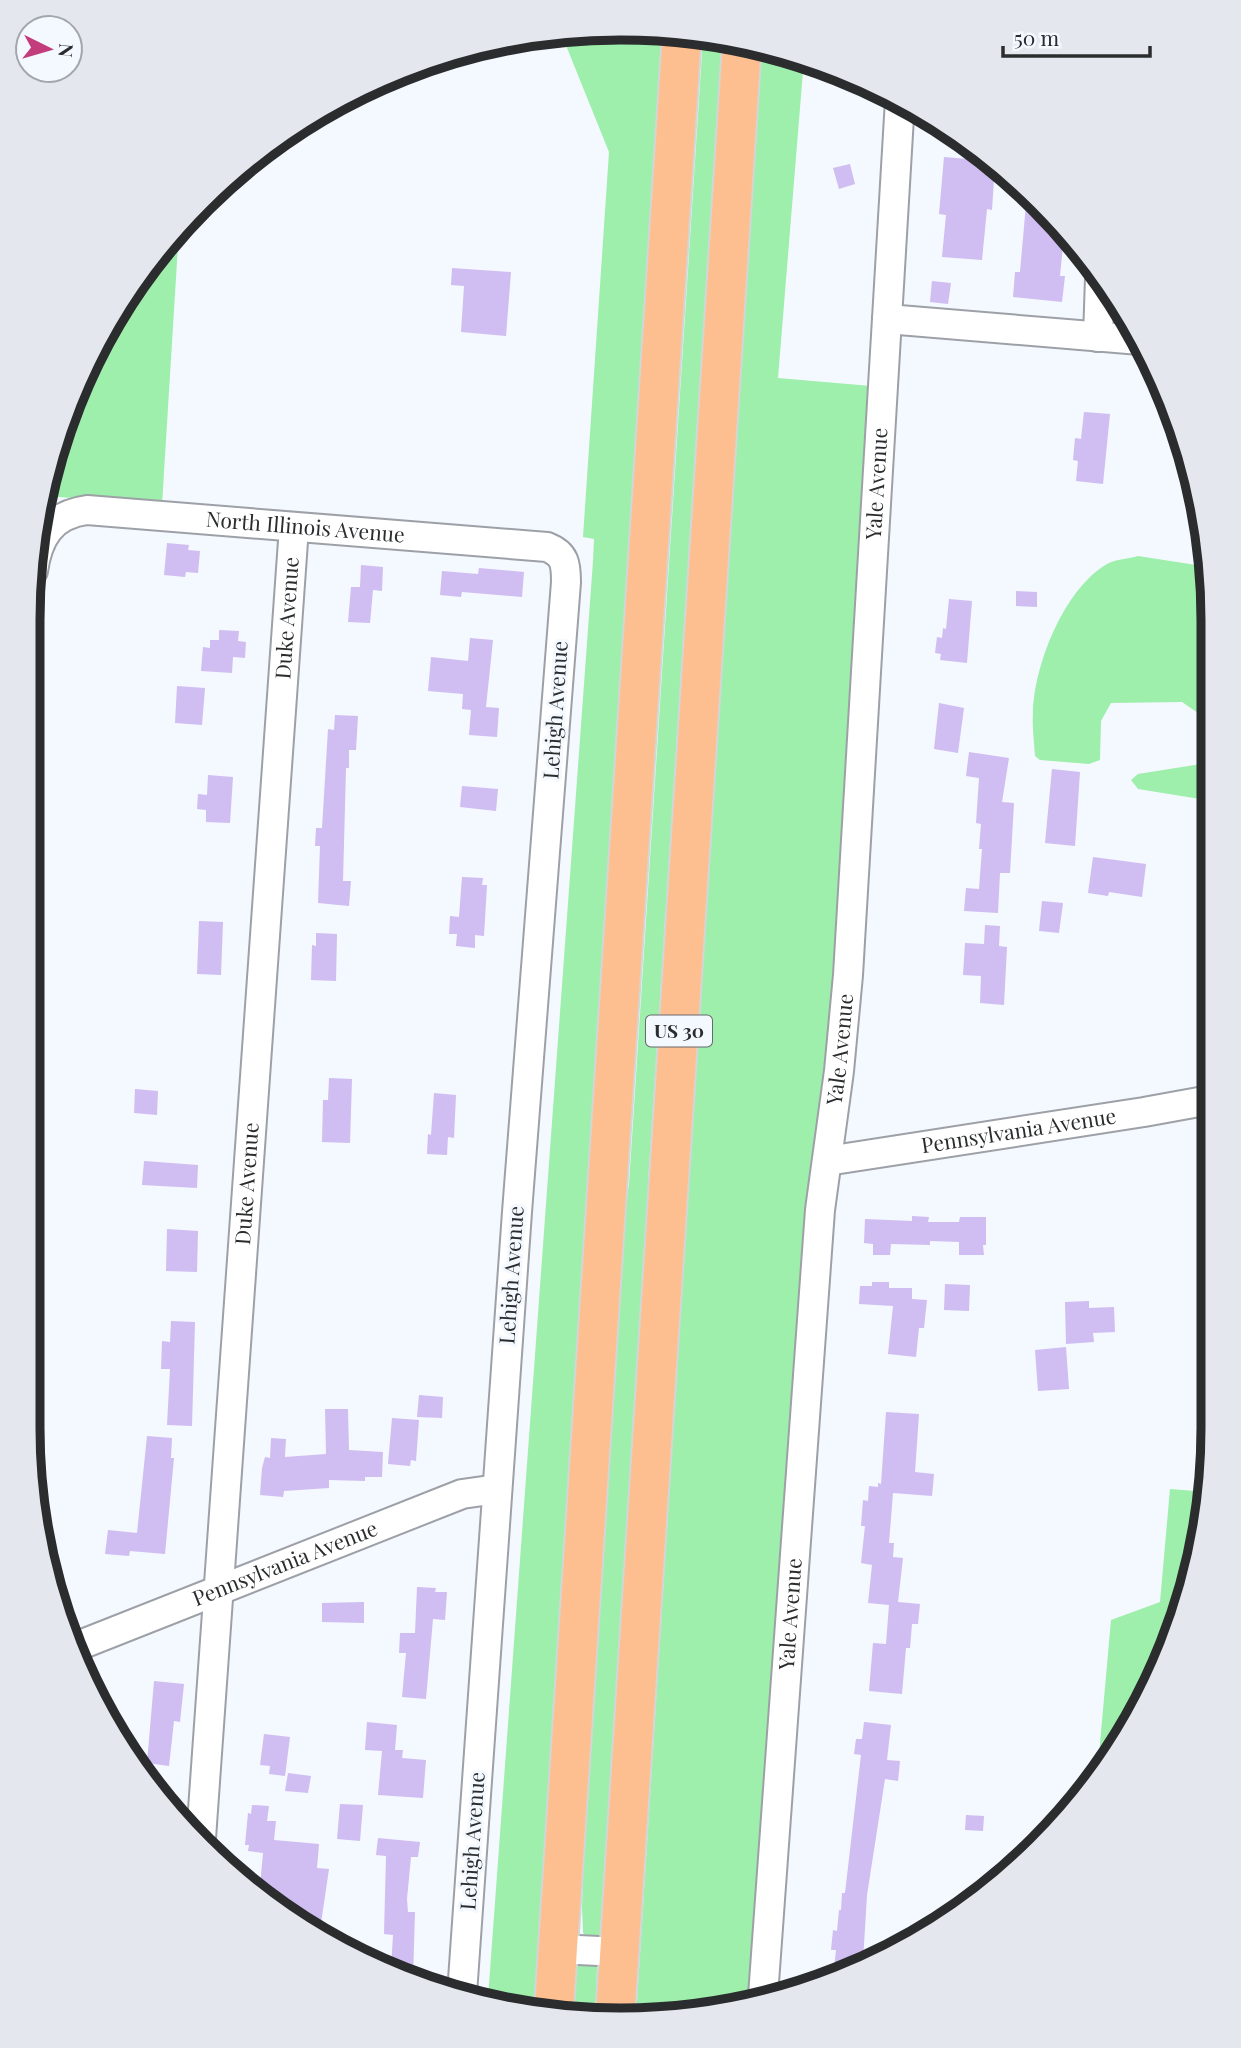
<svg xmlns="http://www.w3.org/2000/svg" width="1241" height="2048" font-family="'Playfair Display',serif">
<rect width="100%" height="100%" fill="#f4f8ff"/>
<!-- green -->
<g fill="#9eefab">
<polygon points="659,29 664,30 586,1253 535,2006 488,1998 593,561 594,539 583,537 609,152 561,33"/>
<polygon points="703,37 722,40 648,1184 649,1263 603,1932 598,1938 590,1939 583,1933 582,1908 587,1751 617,1263 629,1184"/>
<polygon points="761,46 773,48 804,59 778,378 871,386 852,765 753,1998 636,2017"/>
<polygon points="179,229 162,505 46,496 73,394 150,260"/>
<path d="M1138,556l71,11 3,14 -1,247 -5,-28 -68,-11 -7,-9 7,-6 63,-10 3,-9 -3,-40 -19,-13 -71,1 -10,18 -1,39 -11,4 -49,-4 -5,-4c-1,-15 -3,-29 -2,-43 1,-48 31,-124 74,-149 9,-5 22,-5 31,-8z"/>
<polygon points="1170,1489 1208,1492 1208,1504 1168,1654 1097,1777 1111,1620 1160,1602"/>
<polygon points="590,1959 597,1967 596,2016 570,2012 576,1962"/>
</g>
<!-- building -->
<g fill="#d0bdf2">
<polygon points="944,157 992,161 995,164 992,210 987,209 982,260 942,257 946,215 939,214"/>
<polygon points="850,164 855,184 839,189 833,168"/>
<polygon points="1027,193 1055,220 1054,234 1064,235 1060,276 1065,276 1062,302 1013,297 1015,272 1020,272"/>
<polygon points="452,268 511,272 506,336 461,332 464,286 451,285"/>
<polygon points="932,281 951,283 948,304 930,302"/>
<polygon points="1084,412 1110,414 1103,484 1076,481 1078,461 1073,460 1075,438 1081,439"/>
<polygon points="167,543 189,545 188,550 200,551 198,573 186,572 185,577 164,575"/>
<polygon points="361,565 383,567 382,591 373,590 370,623 348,622 351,587 360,587"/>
<polygon points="479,568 524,572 522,597 462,592 461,597 440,595 442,571 478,574"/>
<polygon points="1016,591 1037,592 1037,607 1016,606"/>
<polygon points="949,599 972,601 967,663 940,660 941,654 935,653 937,637 942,638 943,628 946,629"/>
<polygon points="219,630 239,631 238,641 246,642 245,658 233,657 232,673 201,671 203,647 210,648 210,640 219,640"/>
<polygon points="470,638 493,640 486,707 499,708 497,737 469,735 471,710 462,709 463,694 428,691 431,657 468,661"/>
<polygon points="177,686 205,688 202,725 175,723"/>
<polygon points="939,703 964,708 958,753 934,749"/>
<polygon points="335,715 358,716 356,750 349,750 349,768 346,768 343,881 351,881 349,906 318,903 320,846 315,846 316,828 322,828 328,729 334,730"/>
<polygon points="969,752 1009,758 1002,802 1014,803 1010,873 1000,873 998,913 964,911 966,888 979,889 982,849 979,849 981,824 976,823 979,778 966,776"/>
<polygon points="1052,769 1080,772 1075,846 1045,843"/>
<polygon points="208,775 233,777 230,823 206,822 206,810 197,809 198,794 207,795"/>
<polygon points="462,786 498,789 496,811 460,807"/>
<polygon points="1093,857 1146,864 1142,897 1109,892 1108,896 1088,893"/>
<polygon points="462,877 483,878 482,885 487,885 484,936 475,935 475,948 456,946 457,934 449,934 450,916 459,917"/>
<polygon points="1042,901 1063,903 1059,933 1039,931"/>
<polygon points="199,921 223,922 221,975 197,974"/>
<polygon points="985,925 1000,926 999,946 1007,947 1004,1005 980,1003 981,976 963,975 965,943 984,944"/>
<polygon points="316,933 337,934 336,981 311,980 312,945 316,946"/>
<polygon points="329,1078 352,1079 350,1143 322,1142 323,1100 328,1100"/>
<polygon points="135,1089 158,1091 157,1115 134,1113"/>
<polygon points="434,1093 456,1095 454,1138 448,1137 447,1155 427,1154 428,1134 431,1135"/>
<polygon points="144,1161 198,1165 197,1188 142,1185"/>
<polygon points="912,1216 929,1217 928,1222 959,1222 960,1217 986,1217 986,1245 983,1245 984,1255 959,1255 959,1242 930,1241 930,1245 891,1244 890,1255 873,1255 873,1244 864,1243 865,1219 912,1221"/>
<polygon points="167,1229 198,1231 197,1272 166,1271"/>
<polygon points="872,1282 889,1282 889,1288 912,1288 912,1299 927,1300 924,1328 919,1328 916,1357 888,1354 893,1306 859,1304 860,1286 872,1286"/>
<polygon points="945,1284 970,1285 969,1311 944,1310"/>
<polygon points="1089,1301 1089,1308 1114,1307 1115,1332 1093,1333 1094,1342 1066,1344 1065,1302"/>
<polygon points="171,1321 195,1322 192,1426 167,1425 170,1369 161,1369 162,1341 170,1342"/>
<polygon points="1066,1347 1069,1389 1038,1391 1035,1350"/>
<polygon points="419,1395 443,1397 442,1418 417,1417"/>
<polygon points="325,1409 348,1409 349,1450 383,1452 382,1477 365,1477 365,1481 329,1480 329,1488 284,1491 283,1497 260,1495 262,1468 265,1457 270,1458 271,1438 286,1439 285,1457 326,1454"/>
<polygon points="886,1412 919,1414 915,1472 934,1474 932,1496 893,1493 889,1543 894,1543 893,1557 903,1558 898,1602 920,1604 918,1624 912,1624 910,1648 906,1648 902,1694 869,1691 873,1643 886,1644 889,1605 868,1603 872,1565 861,1563 865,1526 861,1526 863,1500 868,1501 869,1486 878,1487 878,1483 881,1484"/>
<polygon points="392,1418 419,1420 416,1461 411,1460 410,1466 388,1464"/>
<polygon points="147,1436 172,1438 171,1458 174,1458 165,1554 130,1551 129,1556 105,1554 108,1530 137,1533"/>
<polygon points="417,1587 436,1588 435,1592 447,1592 445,1620 433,1619 426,1699 402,1697 406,1653 399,1653 400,1633 415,1633"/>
<polygon points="364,1602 364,1623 322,1622 322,1603"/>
<polygon points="154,1681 184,1684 180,1722 174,1721 169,1766 147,1763"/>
<polygon points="367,1722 397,1725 395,1750 403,1750 402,1758 426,1760 423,1798 378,1795 382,1751 365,1750"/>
<polygon points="864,1722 891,1725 887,1760 900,1761 898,1781 885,1779 883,1792 867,1895 863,1961 833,1977 836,1950 831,1950 833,1930 837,1931 839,1910 841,1910 842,1893 845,1893 861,1755 854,1754 856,1739 862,1739"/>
<polygon points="264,1734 290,1737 285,1776 269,1774 270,1766 260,1765"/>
<polygon points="288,1773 311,1776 308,1793 285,1791"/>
<polygon points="340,1804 363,1805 360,1841 337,1839"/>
<polygon points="252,1805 269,1806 267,1821 276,1821 274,1840 319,1844 317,1868 329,1869 320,1930 295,1917 296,1910 281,1909 259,1897 263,1853 248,1851 249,1845 245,1845 248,1813 251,1814"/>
<polygon points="966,1815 984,1816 983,1831 965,1830"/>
<polygon points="378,1838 420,1842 418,1857 411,1857 407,1899 408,1912 415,1912 413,1979 391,1968 393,1935 384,1934 386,1856 376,1855"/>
</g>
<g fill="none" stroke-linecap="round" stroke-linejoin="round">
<defs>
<g id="minor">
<polyline points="887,319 1140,340"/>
<polyline points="1098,337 1100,278"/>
<path id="s1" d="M33,571c5,-34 18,-56 54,-61l460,37c18,7 19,17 19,35l-49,630 -55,782"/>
<path id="s2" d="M827,1161l317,-49 66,-12"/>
<path id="s3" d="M75,1647l387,-153 35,-5"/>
<path id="s4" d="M201,1838l93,-1311"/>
<polyline points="558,1949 619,1952"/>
<path id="s5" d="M763,1996l57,-786 19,-139 9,-96 52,-875"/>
</g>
<g id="highway">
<polyline points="554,2009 682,33"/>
<polyline points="615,2019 742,43"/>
</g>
</defs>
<!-- minor casing -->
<use href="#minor" stroke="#9da1a7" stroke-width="32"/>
<!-- highway casing -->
<use href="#highway" stroke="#d4d5d5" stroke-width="42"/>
<!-- minor -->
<use href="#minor" stroke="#fff" stroke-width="28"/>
<!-- highway -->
<use href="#highway" stroke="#fdbf90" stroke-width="38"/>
</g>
<g text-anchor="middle" stroke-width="6" stroke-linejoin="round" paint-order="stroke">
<!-- shield labels -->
<rect fill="#f4f8ff" stroke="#67696d" stroke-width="2" x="646" y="1015.5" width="66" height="31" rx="5"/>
<g font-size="19" font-weight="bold" fill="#2a2c2e">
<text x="679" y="1038">US 30</text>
</g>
<!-- street labels -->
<g font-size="21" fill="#2a2c2e" stroke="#f4f8ff">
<text dy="7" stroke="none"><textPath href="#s5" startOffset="1517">Yale Avenue</textPath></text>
<text dy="7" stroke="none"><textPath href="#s1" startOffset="308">North Illinois Avenue</textPath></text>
<text dy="7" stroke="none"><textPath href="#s4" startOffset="1223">Duke Avenue</textPath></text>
<text transform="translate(556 710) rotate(-86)" y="7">Lehigh Avenue</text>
<text dy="7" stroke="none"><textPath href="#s5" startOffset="950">Yale Avenue</textPath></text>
<text dy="7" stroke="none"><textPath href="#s2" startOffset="194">Pennsylvania Avenue</textPath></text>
<text dy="7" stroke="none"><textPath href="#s4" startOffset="656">Duke Avenue</textPath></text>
<text transform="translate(512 1275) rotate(-86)" y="7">Lehigh Avenue</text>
<text dy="7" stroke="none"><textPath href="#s3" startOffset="226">Pennsylvania Avenue</textPath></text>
<text dy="7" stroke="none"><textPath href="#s5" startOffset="383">Yale Avenue</textPath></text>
<text transform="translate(473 1841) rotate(-86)" y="7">Lehigh Avenue</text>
</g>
</g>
<!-- crop -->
<path d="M0 0H1241V2048H0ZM620 40H621A580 580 0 0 1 1201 620V1428A580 580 0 0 1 621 2008H620A580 580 0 0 1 40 1428V620A580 580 0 0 1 620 40Z" fill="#e4e8ee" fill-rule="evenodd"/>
<path fill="none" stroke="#2a2c2e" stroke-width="9" d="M620 40H621A580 580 0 0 1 1201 620V1428A580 580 0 0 1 621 2008H620A580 580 0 0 1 40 1428V620A580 580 0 0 1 620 40Z"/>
<!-- north arrow -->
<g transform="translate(49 49) rotate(95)"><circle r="33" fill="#f4f8ff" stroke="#a3a6ab" stroke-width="2"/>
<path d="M0-5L12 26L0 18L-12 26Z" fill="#c33d7c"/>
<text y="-10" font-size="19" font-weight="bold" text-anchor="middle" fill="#2a2c2e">N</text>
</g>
<!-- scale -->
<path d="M1003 46v10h147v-10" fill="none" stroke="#2a2c2e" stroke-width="3.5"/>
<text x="1014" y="46" font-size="21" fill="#2a2c2e" stroke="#f4f8ff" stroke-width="5" paint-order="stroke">50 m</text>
</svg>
